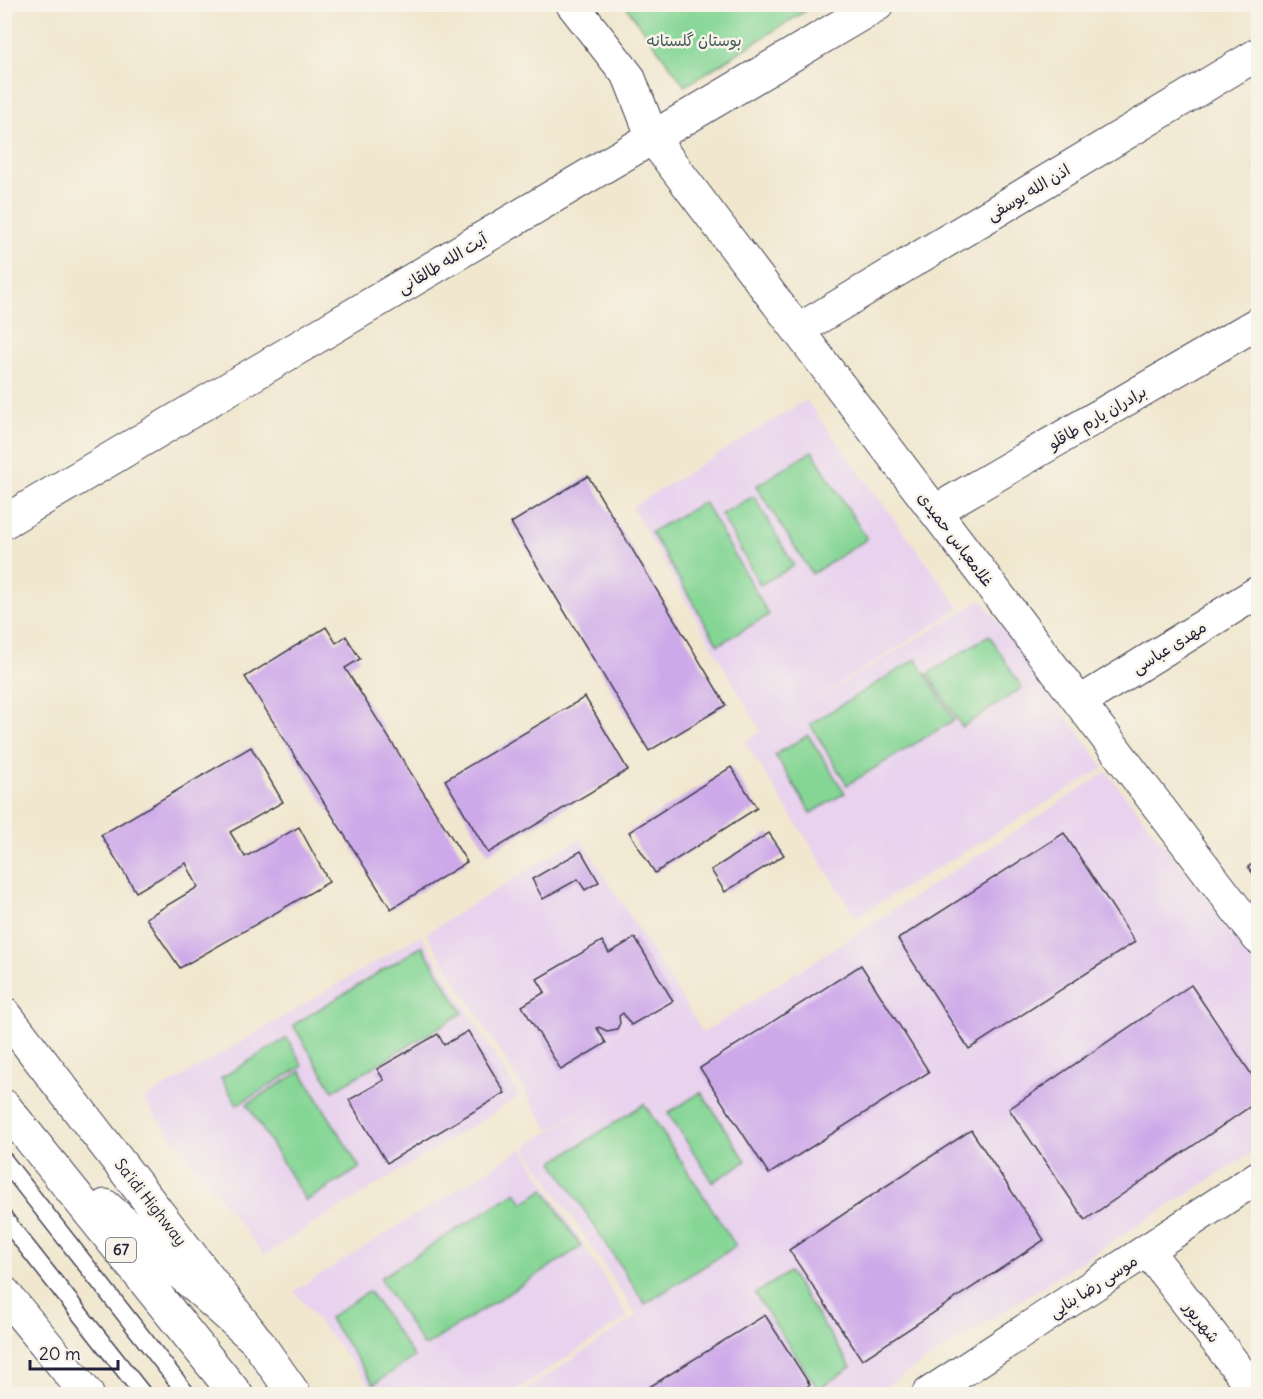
<svg xmlns="http://www.w3.org/2000/svg" width="1263" height="1399" font-family="Delius,'Playpen Sans Arabic',sans-serif">
<rect width="100%" height="100%" fill="#f7f3e8"/>
<filter id="ink" filterUnits="userSpaceOnUse"><feTurbulence type="fractalNoise" baseFrequency=".0167" numOctaves="2"/><feDisplacementMap in="SourceGraphic" scale="12" xChannelSelector="R" yChannelSelector="G"/><feConvolveMatrix kernelMatrix="1 2 1 2 8 2 1 2 1" color-interpolation-filters="sRGB"/></filter>
<filter id="wash" filterUnits="userSpaceOnUse"><feTurbulence type="fractalNoise" baseFrequency=".008" numOctaves="4" result="noise"/><feDisplacementMap in="SourceGraphic" scale="24" xChannelSelector="R" yChannelSelector="G"/><feGaussianBlur stdDeviation="1.35" result="paint"/><feColorMatrix in="noise" values="0 0 0 0 0 0 0 0 0 0 0 0 0 0 0 0 0 1.4 0 .05"/><feComposite in="paint" operator="in"/></filter>
<g filter="url(#wash)">
<rect width="100%" height="100%" fill="#f1e7cf"/>
<!-- built -->
<g fill="#e8d2ee">
<polygon points="806,400 960,608 790,715 982,600 1104,768 856,917 745,742 761,731 632,507"/>
<polygon points="1107,772 1258,964 1258,1149 873,1394 520,1394 637,1316 526,1147 613,1091 549,1130 426,933 581,838 703,1033"/>
<polygon points="421,935 520,1096 264,1255 143,1100"/>
<polygon points="523,1148 628,1317 511,1394 377,1394 294,1291"/>
</g>
<!-- green -->
<g fill="#85d695" stroke="#547c68" stroke-width="1.5">
<polygon points="625,5 815,5 685,86"/>
<polygon points="812,451 867,539 812,574 756,486"/>
<polygon points="754,496 794,566 760,585 721,514"/>
<polygon points="704,502 769,615 718,645 651,532"/>
<polygon points="989,635 1022,688 962,727 928,674"/>
<polygon points="916,659 954,720 847,785 810,724"/>
<polygon points="808,735 845,793 811,813 775,755"/>
<polygon points="422,946 463,1013 333,1091 293,1025"/>
<polygon points="287,1038 303,1066 237,1105 221,1078"/>
<polygon points="301,1071 360,1168 306,1201 247,1104"/>
<polygon points="701,1092 746,1161 713,1182 668,1113"/>
<polygon points="644,1104 736,1246 645,1304 553,1162"/>
<polygon points="544,1189 581,1247 424,1347 380,1278 516,1192 523,1203"/>
<polygon points="789,1272 851,1367 818,1389 755,1294"/>
<polygon points="369,1291 414,1357 374,1384 329,1318"/>
</g>
<g id="blocks">
<!-- building -->
<g fill="#cda9e9">
<polygon points="588,476 726,705 649,751 511,523"/>
<polygon points="326,627 336,643 346,636 360,659 345,668 467,862 391,909 245,677"/>
<polygon points="585,697 628,770 488,853 445,780"/>
<polygon points="251,747 283,802 230,832 245,857 299,827 329,882 180,968 146,918 198,887 186,863 136,892 101,835"/>
<polygon points="731,767 757,808 655,873 629,832"/>
<polygon points="769,833 784,855 725,892 711,870"/>
<polygon points="1064,833 1135,942 969,1049 898,939"/>
<polygon points="581,851 599,882 585,890 578,879 543,899 532,879"/>
<polygon points="1258,860 1258,880 1248,867"/>
<polygon points="635,938 673,1001 631,1025 623,1013 619,1016 620,1023 617,1029 607,1031 599,1027 597,1028 606,1043 561,1070 522,1006 545,992 537,979 602,941 609,953"/>
<polygon points="861,965 929,1072 769,1174 700,1068"/>
<polygon points="1191,985 1258,1084 1258,1101 1085,1220 1009,1109"/>
<polygon points="468,1031 505,1093 387,1163 349,1100 384,1080 377,1069 438,1034 444,1045"/>
<polygon points="971,1130 1044,1240 862,1360 789,1250"/>
<polygon points="765,1315 810,1385 795,1394 638,1394"/>
</g>
</g>
</g>
<g filter="url(#ink)">
<use href="#blocks" fill-opacity="0" stroke="#414051" stroke-width="1.5"/>
<g fill="none" stroke-linecap="round" stroke-linejoin="round">
<defs>
<g id="service">
<polyline points="4,1160 187,1394"/>
<polyline points="4,1218 143,1394"/>
</g>
<g id="minor">
<polyline points="572,4 629,77 653,139 1258,938"/>
<polyline points="798,330 1258,54"/>
<polyline points="935,511 1258,323"/>
<polyline points="1080,702 1258,592"/>
<polyline points="1147,1250 1257,1394"/>
<polyline points="928,1394 1258,1177"/>
</g>
<g id="secondary">
<polyline points="4,522 878,4"/>
<polyline points="4,1013 256,1340 294,1394"/>
</g>
<g id="trunk">
<polyline points="4,1106 236,1394"/>
<polyline points="105,1206 256,1340"/>
<polyline points="4,1293 87,1394"/>
</g>
</defs>
<!-- service casing -->
<use href="#service" stroke="#414051" stroke-width="19"/>
<!-- minor casing -->
<use href="#minor" stroke="#414051" stroke-width="34"/>
<!-- secondary casing -->
<use href="#secondary" stroke="#414051" stroke-width="35"/>
<!-- trunk casing -->
<use href="#trunk" stroke="#414051" stroke-width="35"/>
<!-- service -->
<use href="#service" stroke="#fff" stroke-width="16"/>
<!-- minor -->
<use href="#minor" stroke="#fff" stroke-width="32"/>
<!-- secondary -->
<use href="#secondary" stroke="#fff" stroke-width="33"/>
<!-- trunk -->
<use href="#trunk" stroke="#fff" stroke-width="33"/>
</g>
</g>
<g text-anchor="middle" stroke-width="5" stroke-linejoin="round" paint-order="stroke">
<!-- shield labels -->
<rect fill="#f7f3e8" stroke="#62616f" stroke-width="1.5" x="106" y="1238" width="30" height="24" rx="4.5"/>
<g font-size="15" font-weight="bold" fill="#22223b">
<text x="121" y="1255">67</text>
</g>
<!-- park labels -->
<g font-size="16" fill="#405856" stroke="#f7f3e8">
<text x="694" y="46">بوستان گلستانه</text>
</g>
<!-- street labels -->
<g font-size="16" fill="#22223b" stroke="#f7f3e8">
<text transform="translate(1028 192) rotate(-31)" y="6">اذن الله یوسفی</text>
<text transform="translate(442 263) rotate(-31)" y="6">آیت الله طالقانی</text>
<text transform="translate(1097 417) rotate(-30)" y="6">برادران یارم طاقلو</text>
<text transform="translate(956 539) rotate(53)" y="6">غلامعباس حمیدی</text>
<text transform="translate(1169 647) rotate(-32)" y="6">مهدی عباسی</text>
<text transform="translate(151 1202) rotate(52)" y="6">Sa'idi Highway</text>
<text transform="translate(1093 1286) rotate(-33)" y="6">موسی رضا بنایی</text>
<text transform="translate(1202 1322) rotate(52)" y="6">شهریور</text>
</g>
</g>
<!-- margin -->
<rect width="1263" height="1399" fill="none" stroke="#f7f3e8" stroke-width="24"/>
<!-- scale -->
<path d="M30 1360v9h88v-9" fill="none" stroke="#22223b" stroke-width="3"/>
<text x="39" y="1360" font-size="18" fill="#22223b" stroke="#f7f3e8" stroke-width="4.5" paint-order="stroke">20 m</text>
</svg>
